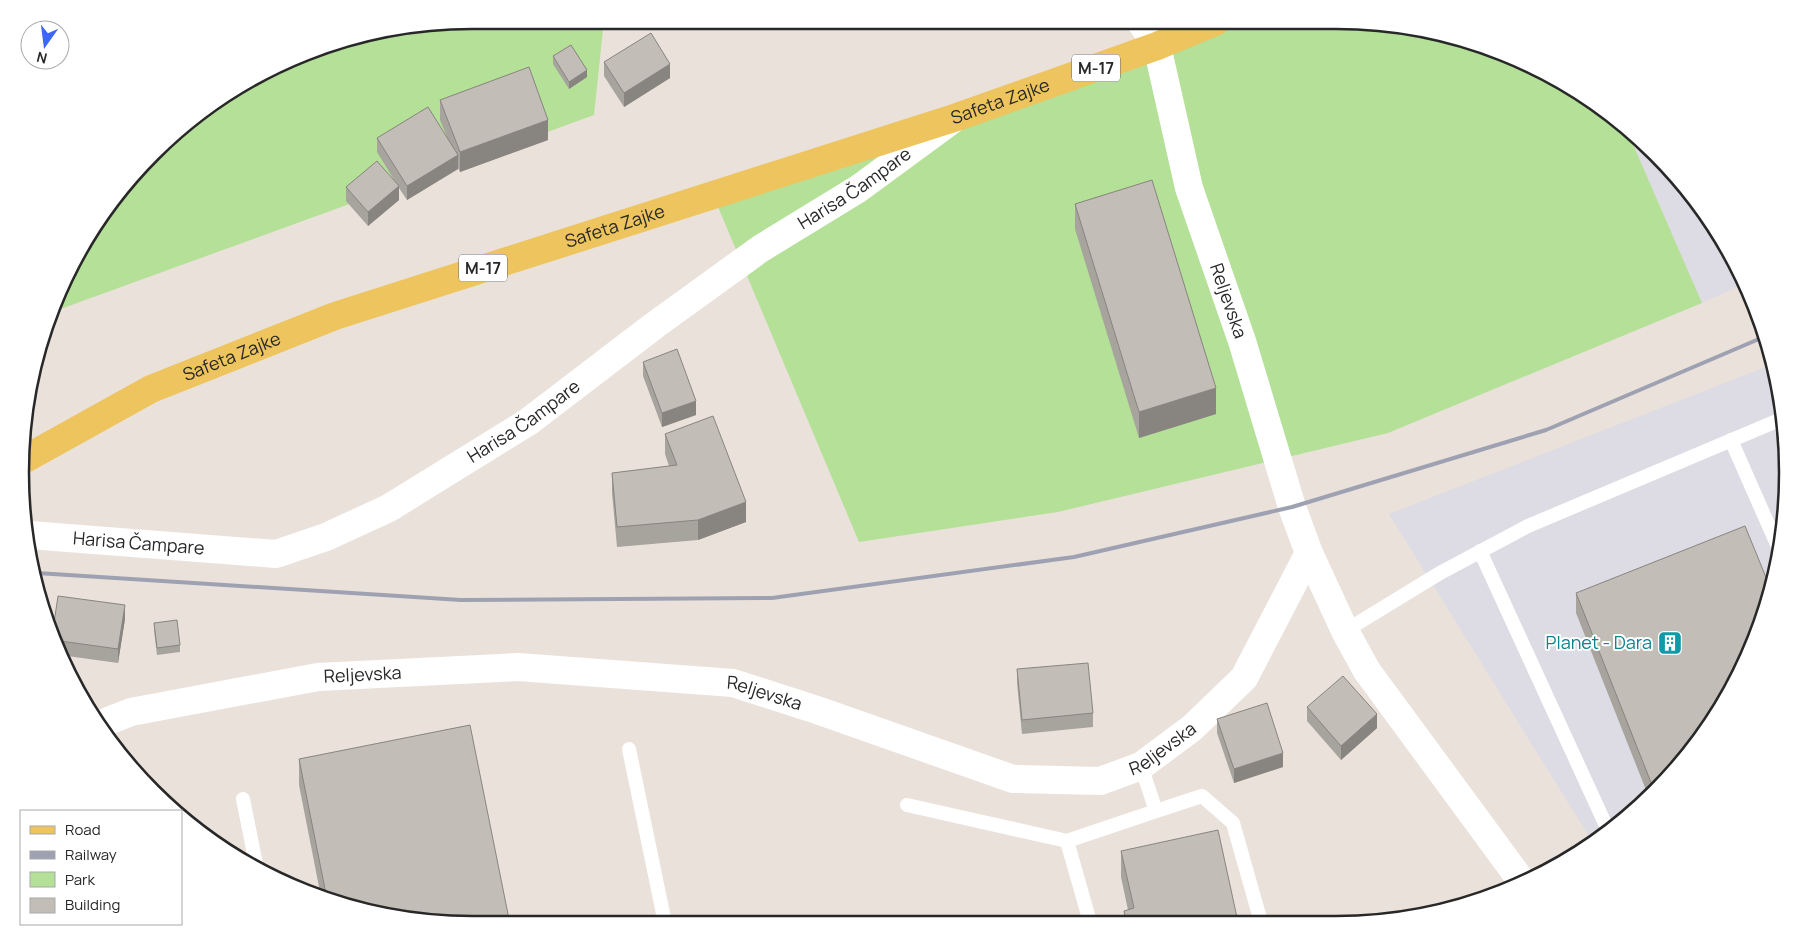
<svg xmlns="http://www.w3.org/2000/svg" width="1808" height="945" font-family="Manrope,sans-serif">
<rect width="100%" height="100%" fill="#eae2da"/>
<!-- industrial -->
<g fill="#dddbe3">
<polygon points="1625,126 1676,174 1728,247 1744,284 1702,303"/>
<polygon points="1773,364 1784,414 1787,502 1772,590 1741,673 1676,771 1593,843 1389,514"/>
</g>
<!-- green -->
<g fill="#b4e097">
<polygon points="473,20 604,20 594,115 55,311 96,221 197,114 327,44"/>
<polygon points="1214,21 1365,21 1453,36 1536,67 1611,114 1625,126 1702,303 1388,433 1058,512 859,542 713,195"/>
</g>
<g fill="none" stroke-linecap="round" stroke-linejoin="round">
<!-- service -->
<g stroke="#fff" stroke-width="14">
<polyline points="1731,440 1779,549"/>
<polyline points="1480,551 1608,830"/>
<polyline points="1345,631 1440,573 1528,526 1784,418"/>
<polyline points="629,749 665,923"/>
<polyline points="243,799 257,869"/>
<polyline points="907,805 1067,841"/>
<polyline points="1156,811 1202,796 1233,823 1261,922"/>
<polyline points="1090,922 1067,841 1156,811 1141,766"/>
</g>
<!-- minor -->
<g stroke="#fff" stroke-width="28">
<polyline points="1140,21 1157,46"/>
<path id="s1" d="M29,535l247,19 50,-17 63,-29 139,-86 127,-97 105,-76 98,-60 94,-69"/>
<path id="s2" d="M103,723l28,-11 187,-35 200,-10 215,16 84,27 196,69 87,2 41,-15 51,-38 52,-50 65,-125"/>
</g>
<!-- secondary -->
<path stroke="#fff" stroke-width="28" id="s3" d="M1157,46l32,142 53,153 50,166 17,46 36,78 22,40 156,212"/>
<!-- primary -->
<path stroke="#edc45d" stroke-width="28" id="s4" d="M25,459l126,-70 184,-73 622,-199 200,-71 60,-25"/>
<!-- rail -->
<polyline stroke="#9da1b2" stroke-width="4" points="37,573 461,600 772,598 1074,557 1292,507 1546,430 1766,336"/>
</g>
<!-- wall -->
<g fill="#a7a39d">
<polygon points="553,56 587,77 569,89 553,64"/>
<polygon points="604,62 670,78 624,107 604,76"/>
<polygon points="440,100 548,140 460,172 458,168 458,169 407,200 399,188 399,200 368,226 346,201 346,187 396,183 377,152 377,138 447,137 440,120"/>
<polygon points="1075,204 1216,414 1139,438 1075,229"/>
<polygon points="643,362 696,415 662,427 643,376"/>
<polygon points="665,434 746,522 698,540 617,547 612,493 612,473 669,466 665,454"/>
<polygon points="1576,593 1676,771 1648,795 1576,613"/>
<polygon points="125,619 118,663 60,655 55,646 52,636"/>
<polygon points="154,623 180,645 180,652 157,655 154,630"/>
<polygon points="1017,669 1093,713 1093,727 1022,734 1017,683"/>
<polygon points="1307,707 1377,728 1341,760 1307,721"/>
<polygon points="1217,719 1283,767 1234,783 1217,733"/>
<polygon points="299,759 355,910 321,897 299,785"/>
<polygon points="1121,851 1238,922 1124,922 1124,911 1128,910 1121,877"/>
</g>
<!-- shaded-wall -->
<g fill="#88847f">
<polygon points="670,64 670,78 624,107 624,93"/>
<polygon points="587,70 587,77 569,89 569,82"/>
<polygon points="548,120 548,140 460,172 460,152"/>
<polygon points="458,155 458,169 407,200 407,186"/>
<polygon points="399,186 399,200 368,226 368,212"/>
<polygon points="1216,388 1216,414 1139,438 1139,412"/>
<polygon points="696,401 696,415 662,427 662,413"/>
<polygon points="746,502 746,522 698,540 698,520"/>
<polygon points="125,605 125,619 118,663 118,649"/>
<polygon points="1377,714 1377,728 1341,760 1341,746"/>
<polygon points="1283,753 1283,767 1234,783 1234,769"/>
</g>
<!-- building -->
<g fill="#c2bdb6" stroke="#88847f">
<polygon points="651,33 670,64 624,93 604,62"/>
<polygon points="571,45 587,70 569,82 553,56"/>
<polygon points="529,67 548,120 460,152 440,100"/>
<polygon points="428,107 458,155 407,186 377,138"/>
<polygon points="377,161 399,186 368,212 346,187"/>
<polygon points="1152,180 1216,388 1139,412 1075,204"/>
<polygon points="677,349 696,401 662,413 643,362"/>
<polygon points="713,416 746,502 698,520 617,527 612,473 677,465 665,434"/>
<polygon points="1745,526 1772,592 1741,673 1676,771 1654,790 1576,593"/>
<polygon points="58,596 125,605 118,649 53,640 52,636"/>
<polygon points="177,620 180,645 157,648 154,623"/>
<polygon points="1088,663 1093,713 1022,720 1017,669"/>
<polygon points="1343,676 1377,714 1341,746 1307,707"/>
<polygon points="1267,703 1283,753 1234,769 1217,719"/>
<polygon points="470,725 510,924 443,924 355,910 327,899 299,759"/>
<polygon points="1218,830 1238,922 1126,922 1124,911 1134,908 1121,851"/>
<polygon points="1068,919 1068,922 1056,922"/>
</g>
<!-- icons -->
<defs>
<symbol id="building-square" viewBox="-11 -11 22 22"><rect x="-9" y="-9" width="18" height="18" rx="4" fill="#0f9aa8" stroke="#fff"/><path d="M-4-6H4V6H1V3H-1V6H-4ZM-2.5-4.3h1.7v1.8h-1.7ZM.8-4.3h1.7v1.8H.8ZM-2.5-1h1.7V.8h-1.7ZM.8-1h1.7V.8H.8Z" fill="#fff"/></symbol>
</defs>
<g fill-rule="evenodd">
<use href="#building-square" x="1656" y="629" width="28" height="28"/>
</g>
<g text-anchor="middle" stroke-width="4" stroke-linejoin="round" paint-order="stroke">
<!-- shield labels -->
<g fill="#fff" stroke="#686868" stroke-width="1">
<rect x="1072" y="54.5" width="48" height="27" rx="4"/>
<rect x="459" y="254.5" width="48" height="27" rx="4"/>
</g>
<g font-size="16" font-weight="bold" fill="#282828">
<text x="1096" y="74">M-17</text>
<text x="483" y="274">M-17</text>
</g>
<!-- street labels -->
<g font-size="18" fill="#282828" stroke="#fff">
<text dy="6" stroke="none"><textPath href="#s4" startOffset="1041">Safeta Zajke</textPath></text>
<text dy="6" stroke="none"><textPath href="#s1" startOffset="935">Harisa Čampare</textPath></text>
<text dy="6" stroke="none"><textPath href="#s4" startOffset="636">Safeta Zajke</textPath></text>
<text dy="6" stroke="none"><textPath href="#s3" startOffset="265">Reljevska</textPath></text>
<text dy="6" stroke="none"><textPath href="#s4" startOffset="231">Safeta Zajke</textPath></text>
<text dy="6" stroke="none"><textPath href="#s1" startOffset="530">Harisa Čampare</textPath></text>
<text dy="6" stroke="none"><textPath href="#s1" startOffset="110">Harisa Čampare</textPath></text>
<text dy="6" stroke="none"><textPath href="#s2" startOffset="265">Reljevska</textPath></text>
<text dy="6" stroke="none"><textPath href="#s2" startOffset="669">Reljevska</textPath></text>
<text dy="6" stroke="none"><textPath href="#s2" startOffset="1090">Reljevska</textPath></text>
</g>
<!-- culture labels -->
<g font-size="18" fill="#0d838f" stroke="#fff" text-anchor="end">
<text x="1652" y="649">Planet - Dara</text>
</g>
</g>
<!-- crop -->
<path d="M0 0H1808V945H0ZM472 29H1336A443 443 0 0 1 1779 472V473A443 443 0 0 1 1336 916H472A443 443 0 0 1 29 473V472A443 443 0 0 1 472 29Z" fill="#fff" fill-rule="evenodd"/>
<path fill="none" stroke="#282828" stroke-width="2.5" d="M472 29H1336A443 443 0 0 1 1779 472V473A443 443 0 0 1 1336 916H472A443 443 0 0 1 29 473V472A443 443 0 0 1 472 29Z"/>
<!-- legend -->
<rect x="20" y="810" width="162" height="115" fill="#ffffff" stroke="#a9a9a9"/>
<rect x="30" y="826" width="25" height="8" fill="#edc45d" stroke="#a9a9a9"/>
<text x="65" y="835" font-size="15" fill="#282828">Road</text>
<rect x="30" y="851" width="25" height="8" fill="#9da1b2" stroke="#a9a9a9"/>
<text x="65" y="860" font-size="15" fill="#282828">Railway</text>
<rect x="30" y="872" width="25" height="15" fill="#b4e097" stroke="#a9a9a9"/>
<text x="65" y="885" font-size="15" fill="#282828">Park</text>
<rect x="30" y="898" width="25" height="15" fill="#c2bdb6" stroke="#a9a9a9"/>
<text x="65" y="910" font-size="15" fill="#282828">Building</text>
<!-- north arrow -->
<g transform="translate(45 45) rotate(194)"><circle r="24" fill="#ffffff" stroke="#a9a9a9"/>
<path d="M0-4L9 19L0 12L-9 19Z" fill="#3c68f5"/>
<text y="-8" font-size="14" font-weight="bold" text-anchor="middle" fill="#282828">N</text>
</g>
</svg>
